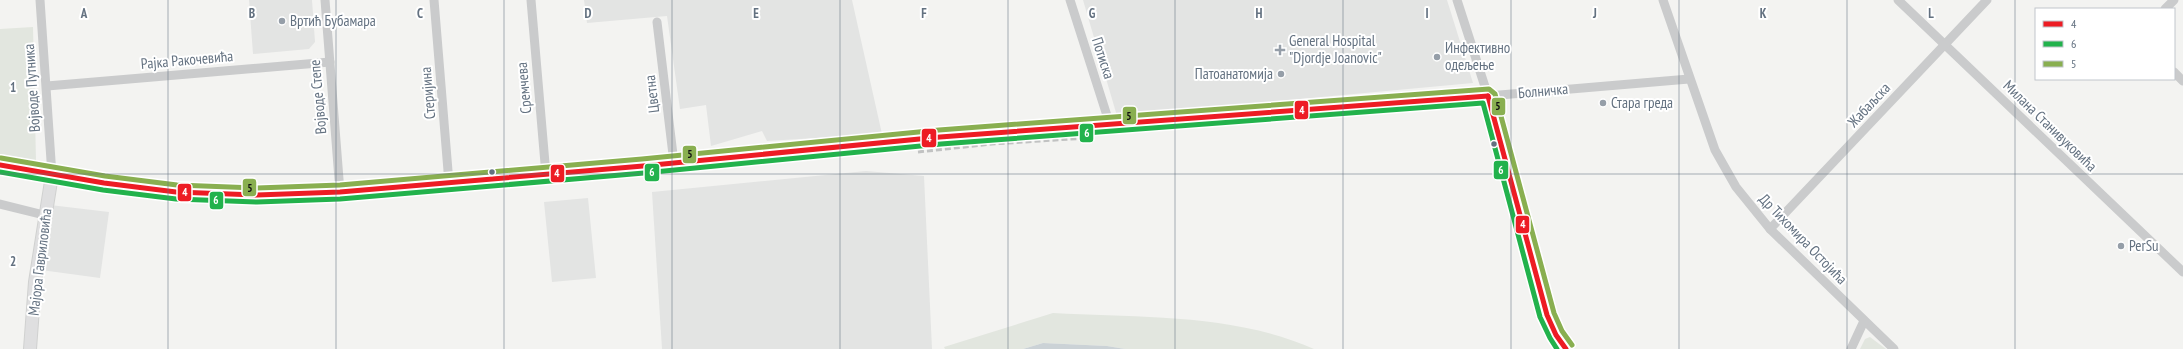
<svg xmlns="http://www.w3.org/2000/svg" width="2183" height="349" font-family="'PT Sans Narrow',sans-serif">
<rect width="100%" height="100%" fill="#f3f3f1"/>
<!-- built -->
<g fill="#e3e4e3">
<polygon points="249,0 312,0 315,42 309,49 253,54"/>
<polygon points="584,0 852,0 882,134 767,141 762,131 711,146 706,105 680,109 667,16 587,23"/>
<polygon points="1083,0 1447,0 1473,83 1117,116"/>
<polygon points="866,171 924,176 932,349 662,349 652,192"/>
<polygon points="588,198 596,278 552,282 544,202"/>
<polygon points="50,205 109,212 100,278 41,270"/>
</g>
<!-- green -->
<g fill="#e2e6df">
<polygon points="33,27 36,161 0,154 0,29"/>
<path d="M1053,313c87,5 180,0 261,36h-189l-18,-3 -64,-3 -20,6h-78l-1,-2z"/>
<polygon points="1870,337 1886,349 1860,349 1865,339"/>
</g>
<!-- water -->
<polygon fill="#cbd2d6" points="1043,343 1107,346 1125,349 1023,349"/>
<g fill="none" stroke-linecap="round" stroke-linejoin="round">
<defs>
<g id="secondary">
<polyline points="0,165 104,183 176,192 257,195 340,192 643,166 940,137 1488,96 1547,315 1556,335 1566,349"/>
<polyline points="30,349 35,282 52,175"/>
</g>
</defs>
<!-- secondary casing -->
<use href="#secondary" stroke="#d0d1d0" stroke-width="14"/>
<!-- street -->
<g stroke="#cacbcc" stroke-width="9">
<polyline points="40,0 52,175"/>
<polyline points="325,0 340,192"/>
<polyline points="434,0 449,183"/>
<polyline points="531,0 546,175"/>
<polyline points="1070,0 1110,125"/>
<polyline points="1457,0 1488,96 1689,79"/>
<polyline points="1663,0 1715,150 1736,187 1770,229 1894,349"/>
<polyline points="1898,0 2183,272"/>
<polyline points="2165,9 2174,0"/>
<polyline points="657,22 674,163"/>
<polyline points="2174,72 2183,81"/>
<polyline points="47,86 330,62"/>
<polyline points="0,204 44,215"/>
<polyline points="1770,229 1987,0"/>
<polyline points="1851,349 1864,321"/>
</g>
<!-- secondary -->
<use href="#secondary" stroke="#dfdfe0" stroke-width="12"/>
<!-- rail -->
<polyline stroke="#c1c2c2" stroke-width="3" stroke-dasharray="6 3" stroke-linecap="butt" points="918,152 992,144 1087,138"/>
<defs>
<g id="bus-1">
<polyline points="1488,96 1547,315 1556,335 1566,349"/>
<polyline points="0,165 104,183 176,192 257,195 340,192 643,166 940,137 1488,96"/>
</g>
<polyline id="bus-2" points="0,172 103,190 176,199 257,202 340,199 644,173 941,144 1483,103 1540,317 1550,338 1557,349"/>
<polyline id="bus-3" points="1,158 105,176 177,185 257,188 340,185 642,159 939,130 1489,89 1495,94 1554,313 1562,331 1572,345"/>
</defs>
<!-- bus-1 casing -->
<use href="#bus-1" stroke="#fff" stroke-width="8"/>
<!-- bus-2 casing -->
<use href="#bus-2" stroke="#fff" stroke-width="8"/>
<!-- bus-3 casing -->
<use href="#bus-3" stroke="#fff" stroke-width="8"/>
<!-- bus-1 -->
<use href="#bus-1" stroke="#ed1c24" stroke-width="5"/>
<!-- bus-2 -->
<use href="#bus-2" stroke="#22b24c" stroke-width="5"/>
<!-- bus-3 -->
<use href="#bus-3" stroke="#89af50" stroke-width="5"/>
</g>
<!-- grid -->
<path fill="none" stroke="#637180" stroke-width="1" stroke-opacity="0.55" d="M168,0v349M336,0v349M504,0v349M672,0v349M840,0v349M1008,0v349M1175,0v349M1343,0v349M1511,0v349M1679,0v349M1847,0v349M2015,0v349M0,174h2183"/>
<!-- markers -->
<g fill="#959ea8" stroke="#fff" stroke-width="1.5">
<circle cx="282" cy="21" r="4"/>
<path d="M1278 44h4v4h4v4h-4v4h-4v-4h-4v-4h4z"/>
<circle cx="1437" cy="57" r="4"/>
<circle cx="1281" cy="74" r="4"/>
<circle cx="1603" cy="103" r="4"/>
<circle cx="2121" cy="246" r="4"/>
</g>
<g fill="#637180" stroke="#fff" stroke-width="1.5">
<circle cx="1494" cy="144" r="3.5"/>
<circle cx="492" cy="172" r="3.5"/>
</g>
<g text-anchor="middle" stroke-width="4" stroke-linejoin="round" paint-order="stroke">
<!-- poi labels -->
<g font-size="15" fill="#637180" stroke="#fff" text-anchor="start">
<text x="290" y="26">Вртић Бубамара</text>
<text x="1289" y="46">General Hospital<tspan x="1289" dy="17">"Djordje Joanovic"</tspan></text>
<text x="1445" y="53">Инфективно<tspan x="1445" dy="17">одељење</tspan></text>
<text x="1273" y="79" text-anchor="end">Патоанатомија</text>
<text x="1611" y="108">Стара греда</text>
<text x="2129" y="251">PerSu</text>
</g>
<!-- street labels -->
<g font-size="15" fill="#637180" stroke="#fff">
<text transform="translate(1103 58) rotate(72)" y="5">Потиска</text>
<text transform="translate(187 60) rotate(-5)" y="5">Рајка Ракочевића</text>
<text transform="translate(32 88) rotate(-94)" y="5">Војводе Путника</text>
<text transform="translate(524 88) rotate(-95)" y="5">Сремчева</text>
<text transform="translate(1543 91) rotate(-5)" y="5">Болничка</text>
<text transform="translate(428 93) rotate(-95)" y="5">Стеријина</text>
<text transform="translate(652 94) rotate(-97)" y="5">Цветна</text>
<text transform="translate(318 97) rotate(-95)" y="5">Војводе Степе</text>
<text transform="translate(1869 105) rotate(-47)" y="5">Жабаљска</text>
<text transform="translate(2050 126) rotate(44)" y="5">Милана Станивуковића</text>
<text transform="translate(1803 239) rotate(46)" y="5">Др Тихомира Остојића</text>
<text transform="translate(40 262) rotate(-83)" y="5">Мајора Гавриловића</text>
</g>
</g>
<g font-size="13" text-anchor="middle" font-weight="bold" fill="#637180" stroke="#fff" stroke-width="4" stroke-linejoin="round" paint-order="stroke">
<text x="84" y="18">A</text>
<text x="252" y="18">B</text>
<text x="420" y="18">C</text>
<text x="588" y="18">D</text>
<text x="756" y="18">E</text>
<text x="924" y="18">F</text>
<text x="1092" y="18">G</text>
<text x="1259" y="18">H</text>
<text x="1427" y="18">I</text>
<text x="1595" y="18">J</text>
<text x="1763" y="18">K</text>
<text x="1931" y="18">L</text>
<text x="13" y="92">1</text>
<text x="13" y="266">2</text>
</g>
<g stroke="#fff" stroke-width="1.5">
<rect x="1491" y="97" width="15" height="19" rx="4" fill="#89af50"/>
<rect x="1294" y="100" width="15" height="20" rx="4" fill="#ed1c24"/>
<rect x="1122" y="106" width="15" height="19" rx="4" fill="#89af50"/>
<rect x="1079" y="123" width="15" height="20" rx="4" fill="#22b24c"/>
<rect x="921" y="128" width="16" height="20" rx="4" fill="#ed1c24"/>
<rect x="682" y="145" width="15" height="19" rx="4" fill="#89af50"/>
<rect x="1493" y="160" width="16" height="20" rx="4" fill="#22b24c"/>
<rect x="644" y="163" width="16" height="19" rx="4" fill="#22b24c"/>
<rect x="550" y="164" width="15" height="19" rx="4" fill="#ed1c24"/>
<rect x="242" y="178" width="15" height="19" rx="4" fill="#89af50"/>
<rect x="177" y="183" width="15" height="19" rx="4" fill="#ed1c24"/>
<rect x="209" y="191" width="15" height="19" rx="4" fill="#22b24c"/>
<rect x="1515" y="215" width="15" height="19" rx="4" fill="#ed1c24"/>
</g>
<g font-size="11" text-anchor="middle" font-weight="bold" fill="#fff">
<text x="1302" y="114">4</text>
<text x="1087" y="137">6</text>
<text x="929" y="142">4</text>
<text x="1501" y="174">6</text>
<text x="652" y="176">6</text>
<text x="557" y="177">4</text>
<text x="185" y="196">4</text>
<text x="216" y="204">6</text>
<text x="1523" y="228">4</text>
</g>
<g font-size="11" text-anchor="middle" font-weight="bold" fill="#111">
<text x="1498" y="110">5</text>
<text x="1129" y="120">5</text>
<text x="690" y="158">5</text>
<text x="250" y="192">5</text>
</g>
<!-- legend -->
<rect x="2035" y="8" width="140" height="72" fill="#ffffff" stroke="#c1c6cc"/>
<rect x="2043" y="21" width="20" height="6" fill="#ed1c24" stroke="#c1c6cc"/>
<text x="2071" y="28" font-size="12" fill="#637180">4</text>
<rect x="2043" y="41" width="20" height="6" fill="#22b24c" stroke="#c1c6cc"/>
<text x="2071" y="48" font-size="12" fill="#637180">6</text>
<rect x="2043" y="61" width="20" height="6" fill="#89af50" stroke="#c1c6cc"/>
<text x="2071" y="68" font-size="12" fill="#637180">5</text>
</svg>
